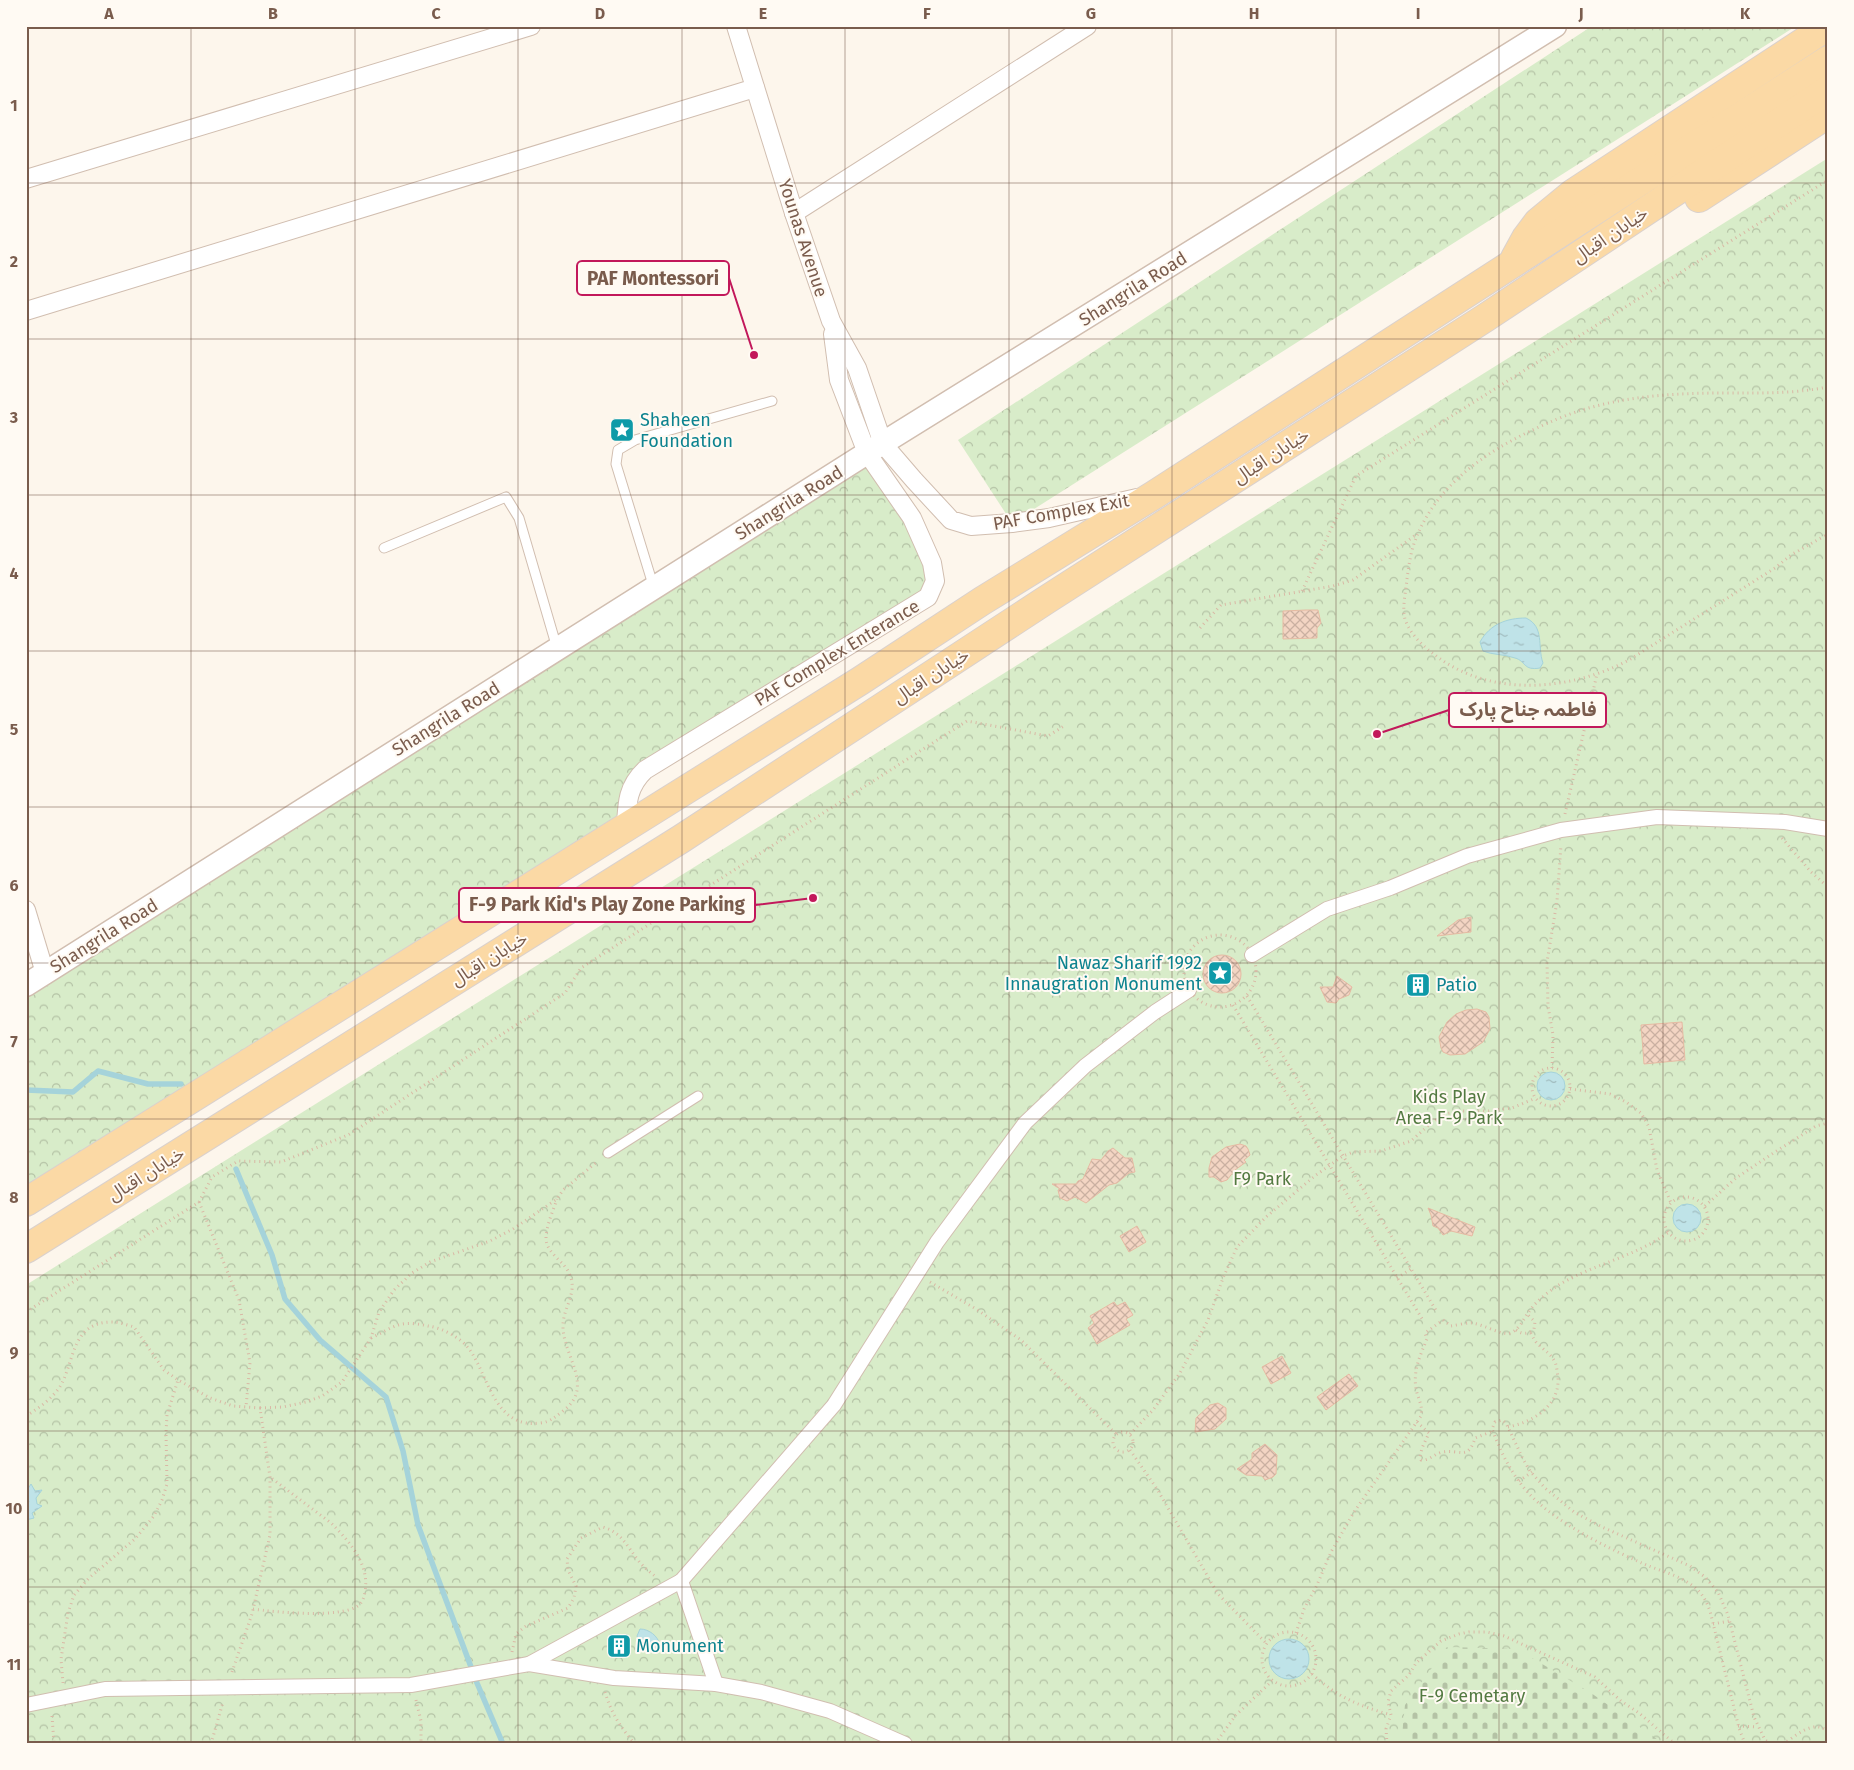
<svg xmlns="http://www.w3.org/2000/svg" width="1854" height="1770" font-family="'Fira Sans','Noto Sans Arabic',sans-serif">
<defs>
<pattern id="forest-crowns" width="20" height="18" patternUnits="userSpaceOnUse" patternTransform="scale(1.25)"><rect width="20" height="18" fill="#d8ecc9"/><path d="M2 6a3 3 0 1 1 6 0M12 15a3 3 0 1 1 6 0" fill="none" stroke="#b4c2a5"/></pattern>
<pattern id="cemetery-stones" width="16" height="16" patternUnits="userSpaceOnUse" patternTransform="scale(1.25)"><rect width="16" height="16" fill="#d8ecc9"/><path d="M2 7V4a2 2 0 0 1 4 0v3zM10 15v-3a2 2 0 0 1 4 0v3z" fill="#b4c2a5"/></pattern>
<pattern id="water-ripples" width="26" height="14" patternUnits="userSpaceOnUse" patternTransform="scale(1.25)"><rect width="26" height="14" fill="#bfe3e8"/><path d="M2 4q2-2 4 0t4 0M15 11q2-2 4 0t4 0" fill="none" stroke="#a0bbbe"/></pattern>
<pattern id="building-cross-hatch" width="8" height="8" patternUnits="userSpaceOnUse" patternTransform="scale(1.25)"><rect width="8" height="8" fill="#f3d5c3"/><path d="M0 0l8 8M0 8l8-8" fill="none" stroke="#cab0a1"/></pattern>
</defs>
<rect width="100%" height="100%" fill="#fdf6ec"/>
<!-- forest -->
<g fill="url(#forest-crowns)">
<polygon points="1592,26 1796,26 1012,523 958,440"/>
<polygon points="1828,158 1828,1744 26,1744 26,1285"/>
<polygon points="867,453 932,563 928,597 645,770 626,827 26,1202 26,985"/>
</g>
<!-- cemetery -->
<polygon fill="url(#cemetery-stones)" points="1447,1647 1517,1649 1591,1693 1664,1744 1401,1744 1405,1705"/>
<!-- water -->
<g fill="url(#water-ripples)" stroke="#a5d3da">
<path d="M1526,618c19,9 11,28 17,45l-3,5c-17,3 -14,-7 -25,-10 -11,-4 -23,-3 -32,-7l-3,-9c10,-18 27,-24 46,-24z"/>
<circle cx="1551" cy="1086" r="14"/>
<circle cx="1687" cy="1218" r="14"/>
<polygon points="31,1484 35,1491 42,1490 36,1498 37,1504 42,1506 32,1513 34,1518 26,1520 26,1492"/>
<path d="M640,1629c9,0 18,7 20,16l-1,5 -8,2 -9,-2 -5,-14z"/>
<circle cx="620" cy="1645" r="10"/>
<circle cx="1289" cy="1659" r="20"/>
</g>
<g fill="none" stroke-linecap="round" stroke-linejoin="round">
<!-- stream -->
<g stroke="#a5d3da" stroke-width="5.5">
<polyline points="26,1090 73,1092 98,1071 148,1084 181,1084"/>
<polyline points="236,1169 272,1255 285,1299 320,1340 386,1397 403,1451 418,1525 477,1683 503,1744"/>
</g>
</g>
<!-- building -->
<g fill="url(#building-cross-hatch)" stroke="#e6bba3">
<polygon points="1306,610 1318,610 1321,623 1317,628 1317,638 1283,639 1283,611"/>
<polygon points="1471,917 1471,932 1437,936 1458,920"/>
<circle cx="1222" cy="974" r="19"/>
<polygon points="1337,976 1352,987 1349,995 1339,999 1336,1003 1327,1002 1320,987 1333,987"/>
<polygon points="1477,1009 1486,1012 1489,1017 1490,1029 1483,1042 1465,1054 1450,1055 1443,1052 1441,1048 1439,1037 1447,1022 1456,1014 1466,1010"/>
<polygon points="1682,1022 1685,1060 1644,1064 1641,1025"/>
<polygon points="1240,1144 1246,1146 1248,1149 1250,1155 1244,1160 1246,1162 1235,1170 1227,1180 1221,1182 1214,1177 1209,1177 1209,1168 1212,1157 1226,1147"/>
<polygon points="1113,1148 1125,1158 1132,1158 1135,1172 1129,1173 1117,1183 1109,1185 1086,1203 1075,1197 1067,1201 1060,1198 1058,1190 1060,1189 1052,1184 1076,1184 1078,1181 1083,1179 1092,1159 1101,1160 1108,1151"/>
<polygon points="1428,1208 1475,1227 1472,1236 1451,1231 1443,1235 1438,1228 1433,1226 1431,1215"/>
<polygon points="1137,1226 1146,1242 1129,1252 1120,1236"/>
<polygon points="1114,1302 1117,1306 1125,1302 1133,1315 1126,1319 1130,1325 1097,1344 1088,1328 1094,1323 1090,1316"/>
<polygon points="1282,1356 1291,1373 1271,1384 1262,1367"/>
<polygon points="1349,1374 1358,1386 1326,1410 1317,1397"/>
<polygon points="1218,1403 1226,1408 1226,1419 1215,1429 1195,1432 1196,1418 1210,1405"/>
<polygon points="1265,1444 1277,1455 1276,1474 1273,1477 1265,1480 1262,1476 1246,1475 1237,1469 1252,1459 1252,1453"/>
</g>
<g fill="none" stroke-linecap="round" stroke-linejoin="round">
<defs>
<g id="service">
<polyline points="384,548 506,497 519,518 557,648"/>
<polyline points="654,588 616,464 618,450 635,440 772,401"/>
<polyline points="608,1153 698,1096"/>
</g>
<g id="pedestrian">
<polyline points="1252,955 1327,909 1390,888 1467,856 1561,830 1657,817 1785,822 1828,829"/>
<polyline points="681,1581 716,1684"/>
<polyline points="529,1664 614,1678 716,1684 761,1692 830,1711 905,1744"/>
<polyline points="26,1705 105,1689 411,1685 529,1664 681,1581 834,1405 937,1242 1025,1123 1085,1066 1155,1012 1189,990"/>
</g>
<g id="minor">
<polyline points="736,26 794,213 831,321 857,368 883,444 914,480 951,520 971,526 1012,523 1049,518 1137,498"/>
<polyline points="26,179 531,26"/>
<polyline points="794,213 1087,26"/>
<polyline points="26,311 755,88"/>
<path d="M626,827c1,-23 1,-40 19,-57l283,-173 7,-16 -3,-18 -20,-45 -45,-65 -28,-73 -6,-46"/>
<polyline points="26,910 45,973"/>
</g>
<polyline id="tertiary" points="26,985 867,453 1555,26"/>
<g id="primary">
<polyline points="1699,198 1828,114"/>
<polyline points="1515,258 1526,238 1538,222 1572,194 1828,26"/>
<polyline points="26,1202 860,681 982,601 1154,495 1828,60"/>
<polyline points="26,1249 681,839 1046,600 1485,318 1828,90"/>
</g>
</defs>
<!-- service casing -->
<use href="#service" stroke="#d1beb0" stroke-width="11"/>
<!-- pedestrian casing -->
<use href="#pedestrian" stroke="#d1beb0" stroke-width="16"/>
<!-- minor casing -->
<use href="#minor" stroke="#d1beb0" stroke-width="20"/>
<!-- tertiary casing -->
<use href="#tertiary" stroke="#d1beb0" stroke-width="25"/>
<!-- primary casing -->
<use href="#primary" stroke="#dad1cd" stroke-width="30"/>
<!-- path -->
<g stroke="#d9b8a5" stroke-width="3" stroke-dasharray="1 4" stroke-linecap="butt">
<path d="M1828,387c-37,7 -67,6 -104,6 -57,0 -116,4 -169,27 -55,23 -114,57 -138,116 -6,13 -8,28 -10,43 -1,13 -6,31 -1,43 6,14 18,25 29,33 55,43 135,36 194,5l146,-92 16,-13 37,-21"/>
<polyline points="1302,591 1356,476 1828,180"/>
<polyline points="1200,628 1221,605 1333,586 1353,580 1417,534"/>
<polyline points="1565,814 1597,674"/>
<polyline points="1782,838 1811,872 1828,887"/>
<circle cx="1220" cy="971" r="36"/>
<polyline points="1247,996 1437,1312"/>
<polyline points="1233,1005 1424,1322"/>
<polyline points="1552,1068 1553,1035 1548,1006 1547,962 1557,901 1561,845"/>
<circle cx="1551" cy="1087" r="19"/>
<polyline points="1570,1089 1610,1094 1626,1102 1641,1113 1649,1127 1657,1170 1671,1203"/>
<circle cx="1686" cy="1219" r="22"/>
<polyline points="199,1202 239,1300 250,1363 246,1407"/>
<polyline points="1705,1206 1736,1178 1775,1152 1816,1126 1828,1123"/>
<polyline points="1397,1278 1411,1269"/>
<polyline points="930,1282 976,1309 1021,1340 1116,1434"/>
<polyline points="26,1312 199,1202 212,1177 238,1161 281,1162 348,1135 565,993 581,968 967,721 1048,736 1064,726"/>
<path d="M1516,1330c7,5 12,4 18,-1l1,-7 -8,-8"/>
<path d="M371,1338c9,-4 18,-10 27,-13 10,-3 21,-1 30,1 15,2 33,12 42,24 19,28 25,79 70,73 10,-1 15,-6 23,-12 32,-24 1,-54 0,-83 -1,-20 16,-35 6,-55 -5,-12 -22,-19 -23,-34 0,-13 7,-28 11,-40"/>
<polyline points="260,1408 283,1407 306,1402 322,1396 342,1382 371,1338 379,1312 394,1290 412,1273 430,1262 490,1241 513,1229 557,1199 563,1190 598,1161"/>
<path d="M26,1416c13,-8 27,-18 35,-31 14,-26 11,-63 51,-63 7,0 15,3 22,5l30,43 14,10 32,18 23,8 27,2 10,69v58l-18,79 -20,58"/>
<path d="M1417,1422l12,11 -7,15 -2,9 1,3h3c7,-1 12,-7 19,-8 17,-3 25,9 32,-14l18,-7"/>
<path d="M1508,1427c25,-5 52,-21 50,-50 -1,-5 -1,-10 -3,-15 -4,-8 -10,-11 -16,-17 -4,-3 -6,-8 -9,-13"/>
<circle cx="1123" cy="1442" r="10"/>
<polyline points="1130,1434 1153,1410 1180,1373 1208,1320 1223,1278 1237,1247 1266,1217 1316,1175 1343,1156 1353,1152 1381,1151 1411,1141 1430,1124 1445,1114 1460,1111 1489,1111 1512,1108 1536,1098"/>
<polyline points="1130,1450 1157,1489 1218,1594 1266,1643"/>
<polyline points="1519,1481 1532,1472"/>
<path d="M253,1609c21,3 89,10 106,-4 4,-4 5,-8 6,-13 5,-28 -16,-51 -34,-69l-61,-46"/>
<polyline points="1713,1624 1729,1621"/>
<circle cx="1289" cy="1659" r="27"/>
<path d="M1296,1633l8,-24 13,-24 14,-33 23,-40 67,-96c2,-11 -3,-17 -5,-27 -3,-19 4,-33 11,-50l-2,-6 18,-13 8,6c6,-1 14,-3 20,-3 13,1 30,13 40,10 9,-5 12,-13 17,-20 7,-11 19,-20 29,-27 36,-22 78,-29 112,-54"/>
<path d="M512,1652l4,-18 10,-8 42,-18 6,-10 2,-12 -8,-16 -1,-11 14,-21 22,-11c19,6 23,18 35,33 5,7 12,12 18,17"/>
<path d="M1312,1674c27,24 45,31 79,41"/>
<polyline points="63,1683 61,1659 68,1613 74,1595 89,1578 135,1539 154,1516 162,1500 167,1484 166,1433 167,1415 178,1380"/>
<path d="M605,1692c6,21 16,36 30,52"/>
<polyline points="416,1700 421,1721 421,1744"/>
<polyline points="52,1716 54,1744"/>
<polyline points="1738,1726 1758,1727"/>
<polyline points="211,1744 223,1702"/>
<polyline points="1215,1744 1236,1715 1272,1681"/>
<polyline points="1387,1744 1386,1729 1391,1715 1388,1702 1391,1691 1409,1675 1416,1663 1441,1641 1459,1634 1469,1632 1487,1632 1504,1636 1595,1677 1621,1701 1639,1713 1675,1744"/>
<path d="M1745,1744l-6,-16 -29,-117c-4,-11 -8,-18 -17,-25 -14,-11 -33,-15 -49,-22 -34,-15 -75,-35 -103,-59 -24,-20 -38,-47 -49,-76l3,-7 7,-2 4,3 17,36 7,12 15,17 18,15 11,9 28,15 88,39 15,11 13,15 10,23 26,102 11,23 6,4"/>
<path d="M1783,1744c13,-8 31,-26 45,-12"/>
</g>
<!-- service -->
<use href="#service" stroke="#fff" stroke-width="9"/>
<!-- pedestrian -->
<use href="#pedestrian" stroke="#fff" stroke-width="14"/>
<!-- minor -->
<use href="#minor" stroke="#fff" stroke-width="18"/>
<!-- tertiary -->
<use href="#tertiary" stroke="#fff" stroke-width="22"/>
<!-- primary -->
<use href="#primary" stroke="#fbd9a5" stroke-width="28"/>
</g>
<!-- grid -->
<path fill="none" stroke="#7a5c4d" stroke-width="1" stroke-opacity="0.55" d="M191,26v1718M355,26v1718M518,26v1718M682,26v1718M845,26v1718M1009,26v1718M1172,26v1718M1336,26v1718M1499,26v1718M1663,26v1718M26,183h1802M26,339h1802M26,495h1802M26,651h1802M26,807h1802M26,963h1802M26,1119h1802M26,1275h1802M26,1431h1802M26,1587h1802"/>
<!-- icons -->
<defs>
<symbol id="sight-square" viewBox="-11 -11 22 22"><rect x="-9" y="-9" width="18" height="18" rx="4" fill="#0f9aa8" stroke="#fffaf3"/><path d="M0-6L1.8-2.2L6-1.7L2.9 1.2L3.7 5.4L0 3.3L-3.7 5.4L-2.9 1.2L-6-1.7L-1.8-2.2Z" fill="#fff"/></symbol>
<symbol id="building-square" viewBox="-11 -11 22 22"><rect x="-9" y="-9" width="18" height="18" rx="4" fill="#0f9aa8" stroke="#fffaf3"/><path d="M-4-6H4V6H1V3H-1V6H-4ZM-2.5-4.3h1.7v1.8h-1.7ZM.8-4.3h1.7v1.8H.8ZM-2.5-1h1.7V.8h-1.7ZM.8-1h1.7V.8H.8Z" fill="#fff"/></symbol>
</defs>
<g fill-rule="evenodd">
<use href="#sight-square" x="608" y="416" width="28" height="28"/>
<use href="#sight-square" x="1206" y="959" width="28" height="28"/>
<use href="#building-square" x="1404" y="971" width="28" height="28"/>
<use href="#building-square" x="605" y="1632" width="28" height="28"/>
</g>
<g text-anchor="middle" stroke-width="4" stroke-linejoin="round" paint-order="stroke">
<!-- street labels -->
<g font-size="18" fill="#7a5c4d" stroke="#fffaf3">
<text transform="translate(1610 235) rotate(-34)" y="6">خیابان اقبال</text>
<text transform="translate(803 238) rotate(72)" y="6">Younas Avenue</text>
<text transform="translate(1133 289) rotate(-32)" y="6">Shangrila Road</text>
<text transform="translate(1271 456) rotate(-33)" y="6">خیابان اقبال</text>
<text transform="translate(789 503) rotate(-32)" y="6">Shangrila Road</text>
<text transform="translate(1061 512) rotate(-10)" y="6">PAF Complex Exit</text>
<text transform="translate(837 653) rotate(-31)" y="6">PAF Complex Enterance</text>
<text transform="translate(931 676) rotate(-33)" y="6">خیابان اقبال</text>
<text transform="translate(446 719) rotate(-32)" y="6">Shangrila Road</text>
<text transform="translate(104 936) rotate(-32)" y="6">Shangrila Road</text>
<text transform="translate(489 959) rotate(-32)" y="6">خیابان اقبال</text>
<text transform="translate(146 1174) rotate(-32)" y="6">خیابان اقبال</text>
</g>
<!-- culture labels -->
<g font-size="18" fill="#0d838f" stroke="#fffaf3" text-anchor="start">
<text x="640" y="426">Shaheen<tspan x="640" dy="21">Foundation</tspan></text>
<text x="1202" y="969" text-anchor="end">Nawaz Sharif 1992<tspan x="1202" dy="21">Innaugration Monument</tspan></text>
<text x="1436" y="991">Patio</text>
<text x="636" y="1652">Monument</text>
</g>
<!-- park labels -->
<g font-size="18" fill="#537a41" stroke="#fffaf3">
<text x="1449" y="1103">Kids Play<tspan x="1449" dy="21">Area F-9 Park</tspan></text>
<text x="1262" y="1185">F9 Park</text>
<text x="1472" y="1702">F-9 Cemetary</text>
</g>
</g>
<!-- callouts -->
<path fill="none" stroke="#c2185b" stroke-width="2" d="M754 355L729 278M1377 734L1449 710M813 898L755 905"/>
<g fill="#c2185b" stroke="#fffaf3" stroke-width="2">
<circle cx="754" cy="355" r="5"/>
<circle cx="1377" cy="734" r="5"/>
<circle cx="813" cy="898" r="5"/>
</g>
<g fill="#fffaf3" stroke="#c2185b" stroke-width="2">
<rect x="577" y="261" width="152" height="34" rx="5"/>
<rect x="1449" y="693" width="157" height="34" rx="5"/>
<rect x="459" y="888" width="296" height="34" rx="5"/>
</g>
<g font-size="19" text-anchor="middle" font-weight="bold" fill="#7a5c4d">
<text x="653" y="285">PAF Montessori</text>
<text x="1528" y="716">فاطمہ جناح پارک</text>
<text x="607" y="911">F-9 Park Kid's Play Zone Parking</text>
</g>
<!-- border -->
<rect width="1854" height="1770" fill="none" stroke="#fffaf3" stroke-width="55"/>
<rect x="28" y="28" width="1798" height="1714" fill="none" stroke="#7a5c4d" stroke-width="2"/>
<g font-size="16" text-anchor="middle" font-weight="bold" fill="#7a5c4d">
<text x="109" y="19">A</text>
<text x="273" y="19">B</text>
<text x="436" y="19">C</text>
<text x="600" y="19">D</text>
<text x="763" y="19">E</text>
<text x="927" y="19">F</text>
<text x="1091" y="19">G</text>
<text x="1254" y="19">H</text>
<text x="1418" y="19">I</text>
<text x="1581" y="19">J</text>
<text x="1745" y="19">K</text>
<text x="14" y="111">1</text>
<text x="14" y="267">2</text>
<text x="14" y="423">3</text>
<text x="14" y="579">4</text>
<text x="14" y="735">5</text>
<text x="14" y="891">6</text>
<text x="14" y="1047">7</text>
<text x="14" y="1203">8</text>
<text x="14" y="1358">9</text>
<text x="14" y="1514">10</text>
<text x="14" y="1670">11</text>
</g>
</svg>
